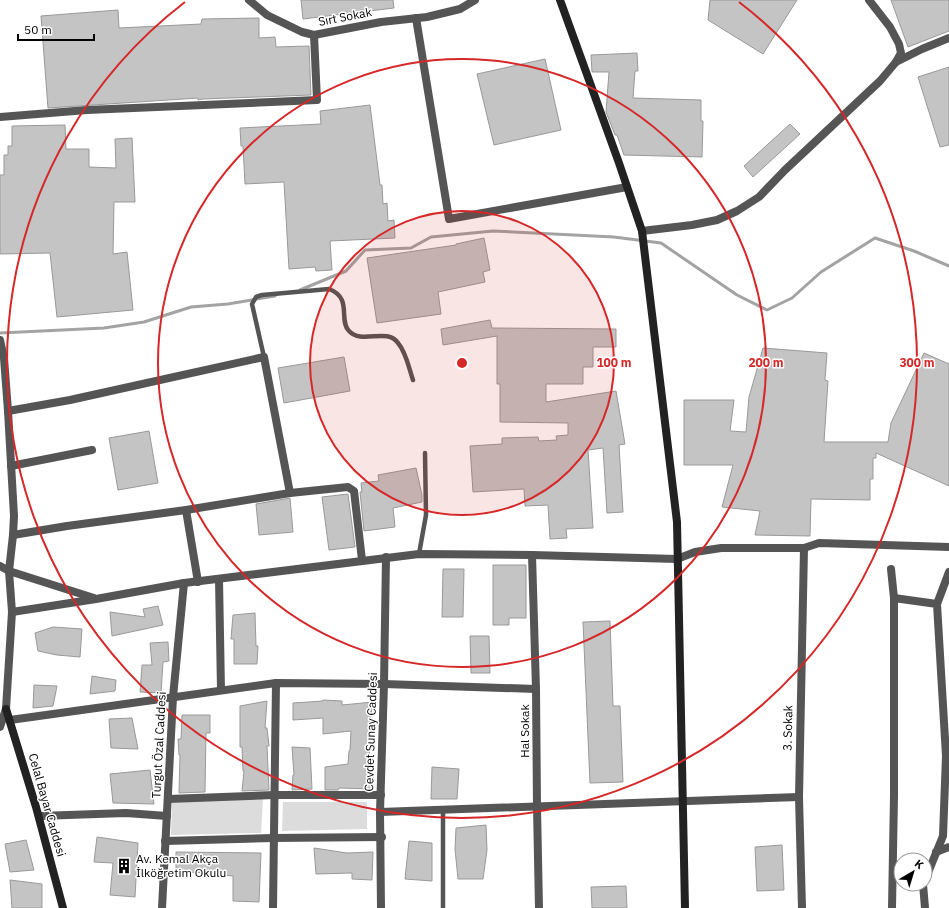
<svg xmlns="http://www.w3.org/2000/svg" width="949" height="908" font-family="'IBM Plex Sans',sans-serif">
<rect width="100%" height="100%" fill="#fff"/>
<!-- green -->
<g fill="#dcdcdc">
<polygon points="263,798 261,833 171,835 172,802"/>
<polygon points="283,802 367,802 367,829 282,831"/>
</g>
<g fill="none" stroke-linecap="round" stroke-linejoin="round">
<!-- stream -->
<g stroke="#a3a3a3" stroke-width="3">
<polyline points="300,290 346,271 365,250 411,248 431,237 493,231 614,237 661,243 737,295 767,310 792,298 821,272 875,238 914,251 949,266"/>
<polyline points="0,333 104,328 144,322 191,307 228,304 275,296"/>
</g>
</g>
<!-- building -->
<g fill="#c4c4c4" stroke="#999">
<polygon points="301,0 393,0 394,8 303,19"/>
<polygon points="710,0 797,0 763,54 708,20"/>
<polygon points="891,0 949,0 949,31 908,47"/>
<polygon points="118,10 119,28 201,24 202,19 259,18 259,38 275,37 276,47 309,46 311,95 203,99 198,100 198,98 48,108 41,16"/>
<polygon points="637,53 638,71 635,71 633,98 701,100 701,121 703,121 702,157 624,155 617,135 615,135 606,112 609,72 592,72 591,55"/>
<polygon points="545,59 561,130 494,145 477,74"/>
<polygon points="949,67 949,145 940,147 918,77"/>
<polygon points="370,105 380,185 382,185 383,204 387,203 388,221 394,220 395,238 330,241 332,270 316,271 315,267 289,269 284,182 245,184 243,146 241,146 240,128 321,124 320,111"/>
<polygon points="790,124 800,134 753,177 744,166"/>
<polygon points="65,125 66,149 89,149 89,167 116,168 115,139 132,138 135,202 114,202 113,254 127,252 133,310 57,317 50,253 0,254 0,175 4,175 4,155 8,155 8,146 12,146 12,126"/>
<polygon points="484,238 490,270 483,272 485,282 438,292 441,314 377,323 367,258 456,245 456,244"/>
<polygon points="490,320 492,328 616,329 616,347 593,347 593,367 583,367 583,384 546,384 546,402 616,391 625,444 619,445 623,512 607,513 603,448 588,450 593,528 566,529 567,538 550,539 548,505 525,506 524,489 473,492 470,446 502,444 502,438 538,437 539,441 557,440 556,436 568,435 568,423 500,422 500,384 497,384 497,336 443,345 441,329"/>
<polygon points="763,348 827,353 825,380 828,381 824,442 888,442 891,423 924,353 949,364 949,486 876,453 876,458 873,458 873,479 870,479 870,500 811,499 810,536 755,535 760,511 722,507 733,465 684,465 684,400 734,400 730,431 746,432 749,397"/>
<polygon points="344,357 350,391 284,403 278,368"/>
<polygon points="149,431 158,483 118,490 109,438"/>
<polygon points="416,468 422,495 422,502 393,508 395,527 364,531 360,492 362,492 361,483 379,481 378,475"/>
<polygon points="348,494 355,547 329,550 322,497"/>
<polygon points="290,498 293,532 259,535 256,504"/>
<polygon points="493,565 526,565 526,618 509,618 509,625 493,625"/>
<polygon points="443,569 464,569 463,617 442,617"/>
<polygon points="158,606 163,625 112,636 110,612 145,617 143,609"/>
<polygon points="255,613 256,646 258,646 257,664 234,664 234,639 231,639 233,615"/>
<polygon points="610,621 613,706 620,706 623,782 590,783 583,622"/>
<polygon points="53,627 82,629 80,657 57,655 38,651 35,633"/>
<polygon points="470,636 489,636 490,673 471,673"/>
<polygon points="168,642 169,661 163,662 161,693 140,692 142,665 152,665 150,643"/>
<polygon points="92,676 116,680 115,691 90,694"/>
<polygon points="34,685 57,686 53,706 33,708"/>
<polygon points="323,700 342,701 342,705 373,702 369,728 372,729 371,747 369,747 371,774 373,775 373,789 339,788 338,790 325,790 325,767 348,764 349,751 350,750 351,731 323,734 323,718 293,720 293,703 323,701"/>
<polygon points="267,701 265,728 267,728 269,746 267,746 269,790 242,791 244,771 243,771 242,747 240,747 240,706"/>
<polygon points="182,715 210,715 210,733 206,733 205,792 179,793 180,755 179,755 178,739 181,739"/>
<polygon points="132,718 138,749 111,748 109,719"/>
<polygon points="292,747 310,748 312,789 292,790 293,775 294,775"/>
<polygon points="432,767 459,769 457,799 431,799"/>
<polygon points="150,770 154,804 113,803 110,774"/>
<polygon points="486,825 487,850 483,879 458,879 455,849 456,828"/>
<polygon points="97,837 138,843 135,897 110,895 113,863 94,862"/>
<polygon points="26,840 34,870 10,872 5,844"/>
<polygon points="409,841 432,843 432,881 405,879"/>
<polygon points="782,845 784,890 757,891 755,847"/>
<polygon points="314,848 347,853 373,852 372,880 352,879 352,873 316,874"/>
<polygon points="176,852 261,853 259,902 233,901 233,876 223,875 223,873 176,872"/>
<polygon points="10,880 42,884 42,908 12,908"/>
<polygon points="626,886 627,908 592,908 591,887"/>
</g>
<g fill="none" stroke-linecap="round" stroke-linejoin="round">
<!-- lane -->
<g stroke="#555" stroke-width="4.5">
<path d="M264,357l-12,-53 4,-7 6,-2 67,-6c24,9 9,31 20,42 13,14 38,-4 49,12 8,9 11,25 15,37"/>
<polyline points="419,554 426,515 425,453"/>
<polyline points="443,810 443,908"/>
</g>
<!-- street -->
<g stroke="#555" stroke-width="8">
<polyline points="249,0 267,15 302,32 314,35 381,22 427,17 460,9 475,0"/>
<polyline points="416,18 449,219 627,187"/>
<polyline points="896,62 922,49 949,38"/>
<polyline points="0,117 87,110 317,100 314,35"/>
<polyline points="642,231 692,225 717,220 737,211 759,197 785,170 880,81 896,62 901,53 899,44 890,27 869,0"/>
<polyline points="0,340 4,358 8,411 14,516 13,535 9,571 12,612 6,709 0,727"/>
<polyline points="8,411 70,400 264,357 290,493"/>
<polyline points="11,466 92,450"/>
<polyline points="186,510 198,582"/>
<polyline points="13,535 67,526 186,510 290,493 348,487 354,491 362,560"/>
<polyline points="532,555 536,689 537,807 539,908"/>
<polyline points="0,566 9,571 94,598"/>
<polyline points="891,569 894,598"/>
<polyline points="219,579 221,690"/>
<polyline points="937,604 949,572"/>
<polyline points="12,612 96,599 184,583 419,554 532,555 677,559 695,552 721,548 804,548 819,543 949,547"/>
<polyline points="10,720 276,683 384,684 536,689"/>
<polyline points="168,799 274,795 381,795"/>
<polyline points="380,812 799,797"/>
<polyline points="39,816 126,813 167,816"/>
<polyline points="165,841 273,838 382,837"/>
<polyline points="936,852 949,847"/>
<polyline points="923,884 925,908"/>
<polyline points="162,908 173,697 184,583"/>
<polyline points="273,908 276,683"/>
<polyline points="381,908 380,812 384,684 386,557"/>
<polyline points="802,908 799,797 804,548"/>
<polyline points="892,908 894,796 894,598 937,604 946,756 943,836 925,880"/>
</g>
<!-- secondary -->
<g stroke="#222" stroke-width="8">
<polyline points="560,0 619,163 642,231 677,522 685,908"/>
<polyline points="6,709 36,807 63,908"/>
</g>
</g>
<!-- distance rings -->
<circle cx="462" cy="363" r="152" fill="#d62828" fill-opacity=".12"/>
<g fill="none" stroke="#d62828" stroke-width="2">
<circle cx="462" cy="363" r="152"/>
<circle cx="462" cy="363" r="304"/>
<path d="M739 2A455 455 0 1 1 185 2"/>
</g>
<!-- icons -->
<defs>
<symbol id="building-bare" viewBox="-9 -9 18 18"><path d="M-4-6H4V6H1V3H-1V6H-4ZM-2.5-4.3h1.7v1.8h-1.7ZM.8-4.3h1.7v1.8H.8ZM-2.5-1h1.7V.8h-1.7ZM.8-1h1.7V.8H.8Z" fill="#000" stroke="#fff" stroke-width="2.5" paint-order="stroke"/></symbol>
</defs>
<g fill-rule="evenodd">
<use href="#building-bare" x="113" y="855" width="22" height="22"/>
</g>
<g text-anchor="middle" stroke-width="3" stroke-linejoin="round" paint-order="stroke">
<!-- street labels -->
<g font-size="12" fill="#000" stroke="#fff">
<text transform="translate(345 17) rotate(-11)" y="4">Sırt Sokak</text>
<text transform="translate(788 728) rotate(-89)" y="4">3. Sokak</text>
<text transform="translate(525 731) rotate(-90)" y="4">Hal Sokak</text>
<text transform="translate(371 732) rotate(-88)" y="4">Cevdet Sunay Caddesi</text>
<text transform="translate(159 745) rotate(-87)" y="4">Turgut Özal Caddesi</text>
<text transform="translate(47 805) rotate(74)" y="4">Celal Bayar Caddesi</text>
</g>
<!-- poi labels -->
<g font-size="12" fill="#000" stroke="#fff" text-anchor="start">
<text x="136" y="863">Av. Kemal Akça<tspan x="136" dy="14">İlköğretim Okulu</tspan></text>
</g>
</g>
<circle cx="462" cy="363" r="6" fill="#d62828" stroke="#fff" stroke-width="2"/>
<g font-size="12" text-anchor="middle" font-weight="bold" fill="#d62828" stroke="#fff" stroke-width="3" stroke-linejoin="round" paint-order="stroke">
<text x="614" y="367">100 m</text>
<text x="766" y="367">200 m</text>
<text x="917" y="367">300 m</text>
</g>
<!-- north arrow -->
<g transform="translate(913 872) rotate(38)"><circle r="19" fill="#ffffff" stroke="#999999"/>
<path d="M0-3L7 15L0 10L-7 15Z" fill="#000000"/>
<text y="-6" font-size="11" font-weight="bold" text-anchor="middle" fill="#000000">K</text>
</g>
<!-- scale -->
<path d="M18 34v6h76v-6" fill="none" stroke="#000000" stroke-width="2"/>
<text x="24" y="34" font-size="12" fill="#000000" stroke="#ffffff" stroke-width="3" paint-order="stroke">50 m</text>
</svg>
